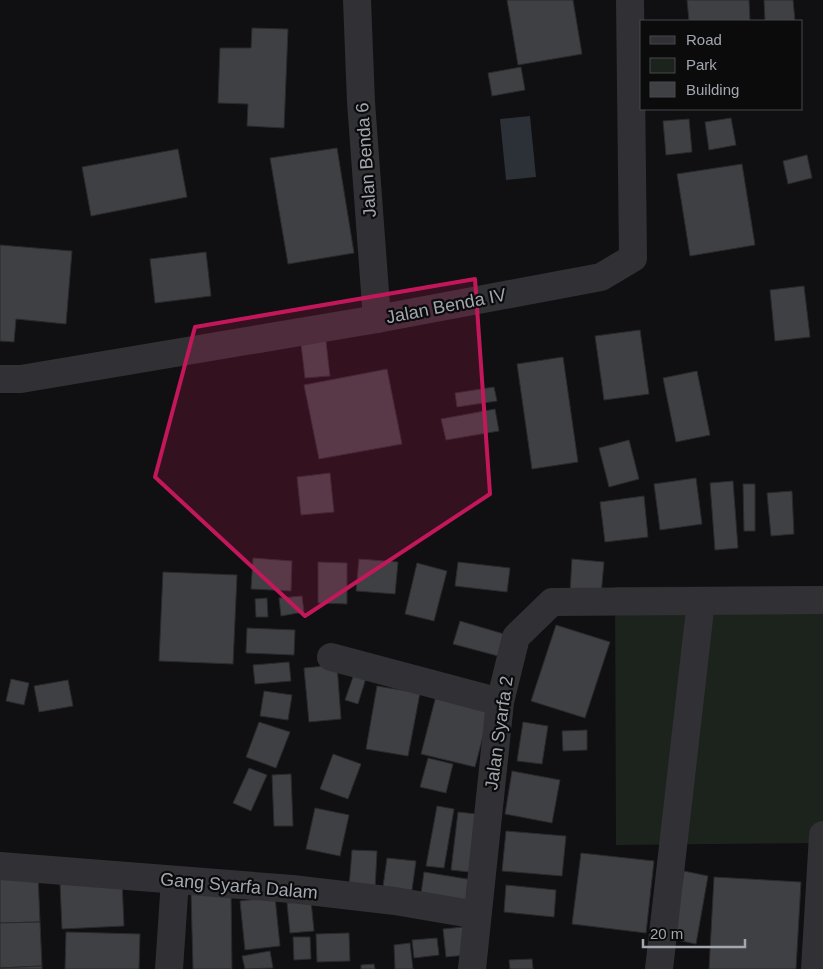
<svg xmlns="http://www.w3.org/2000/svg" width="823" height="969" font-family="Helvetica,sans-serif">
<rect width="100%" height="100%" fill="#100f11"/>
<!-- green -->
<polygon fill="#1c231d" points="823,586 823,843 616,845 615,587"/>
<!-- water -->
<polygon fill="#2b3137" points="530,116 536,177 506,180 500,119"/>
<!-- building -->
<g fill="#3f4043" stroke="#2a2a2c">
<polygon points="507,0 573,0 582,54 518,65"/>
<polygon points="687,0 749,0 750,21 689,21"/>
<polygon points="764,0 793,0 795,21 765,21"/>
<polygon points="252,28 288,29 284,128 247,126 248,104 218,103 220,48 251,48"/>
<polygon points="521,67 525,90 492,96 488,73"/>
<polygon points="731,118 736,145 709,150 705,122"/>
<polygon points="689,119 692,152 666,155 663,121"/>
<polygon points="337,148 354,253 288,264 270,158"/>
<polygon points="178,149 187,197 91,216 82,167"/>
<polygon points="807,155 812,178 788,184 783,161"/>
<polygon points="742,164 755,245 690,256 677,174"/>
<polygon points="0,245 72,251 66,324 16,319 14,342 0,341"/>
<polygon points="206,252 211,296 155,303 150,259"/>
<polygon points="804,286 810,337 775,341 770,290"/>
<polygon points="640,330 649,394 604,400 595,336"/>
<polygon points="325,333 330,376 305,378 300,336"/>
<polygon points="563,357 578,462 532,469 517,364"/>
<polygon points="387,369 402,444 319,459 304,385"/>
<polygon points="697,371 710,435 676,442 663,378"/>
<polygon points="494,387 497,401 457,407 455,393"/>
<polygon points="495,409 499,431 446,440 441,419"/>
<polygon points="629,440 639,479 609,487 599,448"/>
<polygon points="330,473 334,512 301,515 297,477"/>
<polygon points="696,478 702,524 660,530 654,484"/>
<polygon points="733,481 738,548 715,550 710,483"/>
<polygon points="743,484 755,484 755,531 744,531"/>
<polygon points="792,491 794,534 771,536 767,493"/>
<polygon points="644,496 648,537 605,542 600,502"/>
<polygon points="253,558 292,561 291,591 251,589"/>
<polygon points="359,559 398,562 395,594 356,591"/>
<polygon points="572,559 604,562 601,595 570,592"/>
<polygon points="318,562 347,563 347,604 318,603"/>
<polygon points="458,562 510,568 507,592 455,586"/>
<polygon points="417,563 447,571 434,621 405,614"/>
<polygon points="163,572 237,575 233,664 159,661"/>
<polygon points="302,596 304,612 281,616 279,598"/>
<polygon points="267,598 268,617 256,617 255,599"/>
<polygon points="460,621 504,634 498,656 453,644"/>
<polygon points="556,625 610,642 585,718 531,701"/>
<polygon points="247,628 295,630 294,655 246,653"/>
<polygon points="289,662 291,681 255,684 253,665"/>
<polygon points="337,665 341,719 309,722 304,668"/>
<polygon points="354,674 366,678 358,704 345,700"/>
<polygon points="11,679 29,683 24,705 6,701"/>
<polygon points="68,680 73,706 39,712 34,686"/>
<polygon points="377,686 420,693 408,756 366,749"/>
<polygon points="264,691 292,695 288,720 260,716"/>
<polygon points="437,692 491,705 475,767 421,754"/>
<polygon points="259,722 290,732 276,768 246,757"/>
<polygon points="523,722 548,726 542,764 517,761"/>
<polygon points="587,730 587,750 563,751 562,731"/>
<polygon points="333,754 361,764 348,799 320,789"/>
<polygon points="428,758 453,764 446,793 420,787"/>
<polygon points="249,768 267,775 251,811 233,803"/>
<polygon points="512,771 560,780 552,823 505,814"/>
<polygon points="291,774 293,826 274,826 272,775"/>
<polygon points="437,806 454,809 444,868 426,866"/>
<polygon points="315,808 349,815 340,856 306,849"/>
<polygon points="458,812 476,814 469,872 451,870"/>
<polygon points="506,831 566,836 562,876 502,871"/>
<polygon points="352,850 377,851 375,890 349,888"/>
<polygon points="581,853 654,861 646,933 572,924"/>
<polygon points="387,858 416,861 411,897 382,894"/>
<polygon points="684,871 708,876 696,944 672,939"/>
<polygon points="424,872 473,880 468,908 420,901"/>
<polygon points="38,875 40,922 0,923 0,877"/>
<polygon points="714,877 801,882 796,969 709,969"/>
<polygon points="122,881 124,926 62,929 60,883"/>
<polygon points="506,885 556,890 554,917 504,912"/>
<polygon points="231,891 232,969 193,969 191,892"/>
<polygon points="275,897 280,946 245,950 240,901"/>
<polygon points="311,901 314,931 290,933 287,903"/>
<polygon points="40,922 42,966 0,968 0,923"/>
<polygon points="464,927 466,955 446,957 443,929"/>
<polygon points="66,932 140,934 139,969 65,969"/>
<polygon points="349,933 350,961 317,962 316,934"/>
<polygon points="293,937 310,937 311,959 294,960"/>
<polygon points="437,938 439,955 414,958 412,940"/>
<polygon points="410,943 413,969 395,969 394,945"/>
<polygon points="270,951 273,968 245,969 242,956"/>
<polygon points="532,959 533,969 510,969 509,960"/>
<polygon points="374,964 375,969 361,969 361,965"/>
<polygon points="42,966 42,969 0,969 0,968"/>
</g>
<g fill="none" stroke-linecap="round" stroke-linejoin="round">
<!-- minor -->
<g stroke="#313135" stroke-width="28">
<polyline points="357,0 361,102 377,319"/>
<polyline points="0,379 21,379 377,319 601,277 633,258 630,0"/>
<polyline points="331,657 500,702"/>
<polyline points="0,866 292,889 395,901 477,915"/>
<polyline points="169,969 175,880"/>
<polyline points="472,969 500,702 516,637 552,602 823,600"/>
<polyline points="659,969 701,601"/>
<polyline points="815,969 823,835"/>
</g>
</g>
<!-- marked area -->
<path fill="#c2185b" fill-opacity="0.2" stroke="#c2185b" stroke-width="4" stroke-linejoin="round" d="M475,279l15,215 -185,122 -150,-139 40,-150z"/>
<g text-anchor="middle" stroke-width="4.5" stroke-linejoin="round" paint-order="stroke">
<!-- street labels -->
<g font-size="18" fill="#a2a6b0" stroke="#0b0b0b">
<text transform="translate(366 160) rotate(-94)" y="6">Jalan Benda 6</text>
<text transform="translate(446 306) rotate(-11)" y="6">Jalan Benda IV</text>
<text transform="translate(499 733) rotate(-82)" y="6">Jalan Syarfa 2</text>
<text transform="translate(239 886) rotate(5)" y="6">Gang Syarfa Dalam</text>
</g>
</g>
<!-- legend -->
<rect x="640" y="20" width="162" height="90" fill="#0b0b0b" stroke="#47494d"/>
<rect x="650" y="36" width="25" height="8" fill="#313135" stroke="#47494d"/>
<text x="686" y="45" font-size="15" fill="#a2a6b0">Road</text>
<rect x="650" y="58" width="25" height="15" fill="#1c231d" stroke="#47494d"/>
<text x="686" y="70" font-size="15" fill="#a2a6b0">Park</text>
<rect x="650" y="82" width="25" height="15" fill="#3f4043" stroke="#47494d"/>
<text x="686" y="95" font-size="15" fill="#a2a6b0">Building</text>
<!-- scale -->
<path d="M643 939v8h102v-8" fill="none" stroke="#a2a6b0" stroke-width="2.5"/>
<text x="650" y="939" font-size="15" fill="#a2a6b0" stroke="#0b0b0b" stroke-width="4" paint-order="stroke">20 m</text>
</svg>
